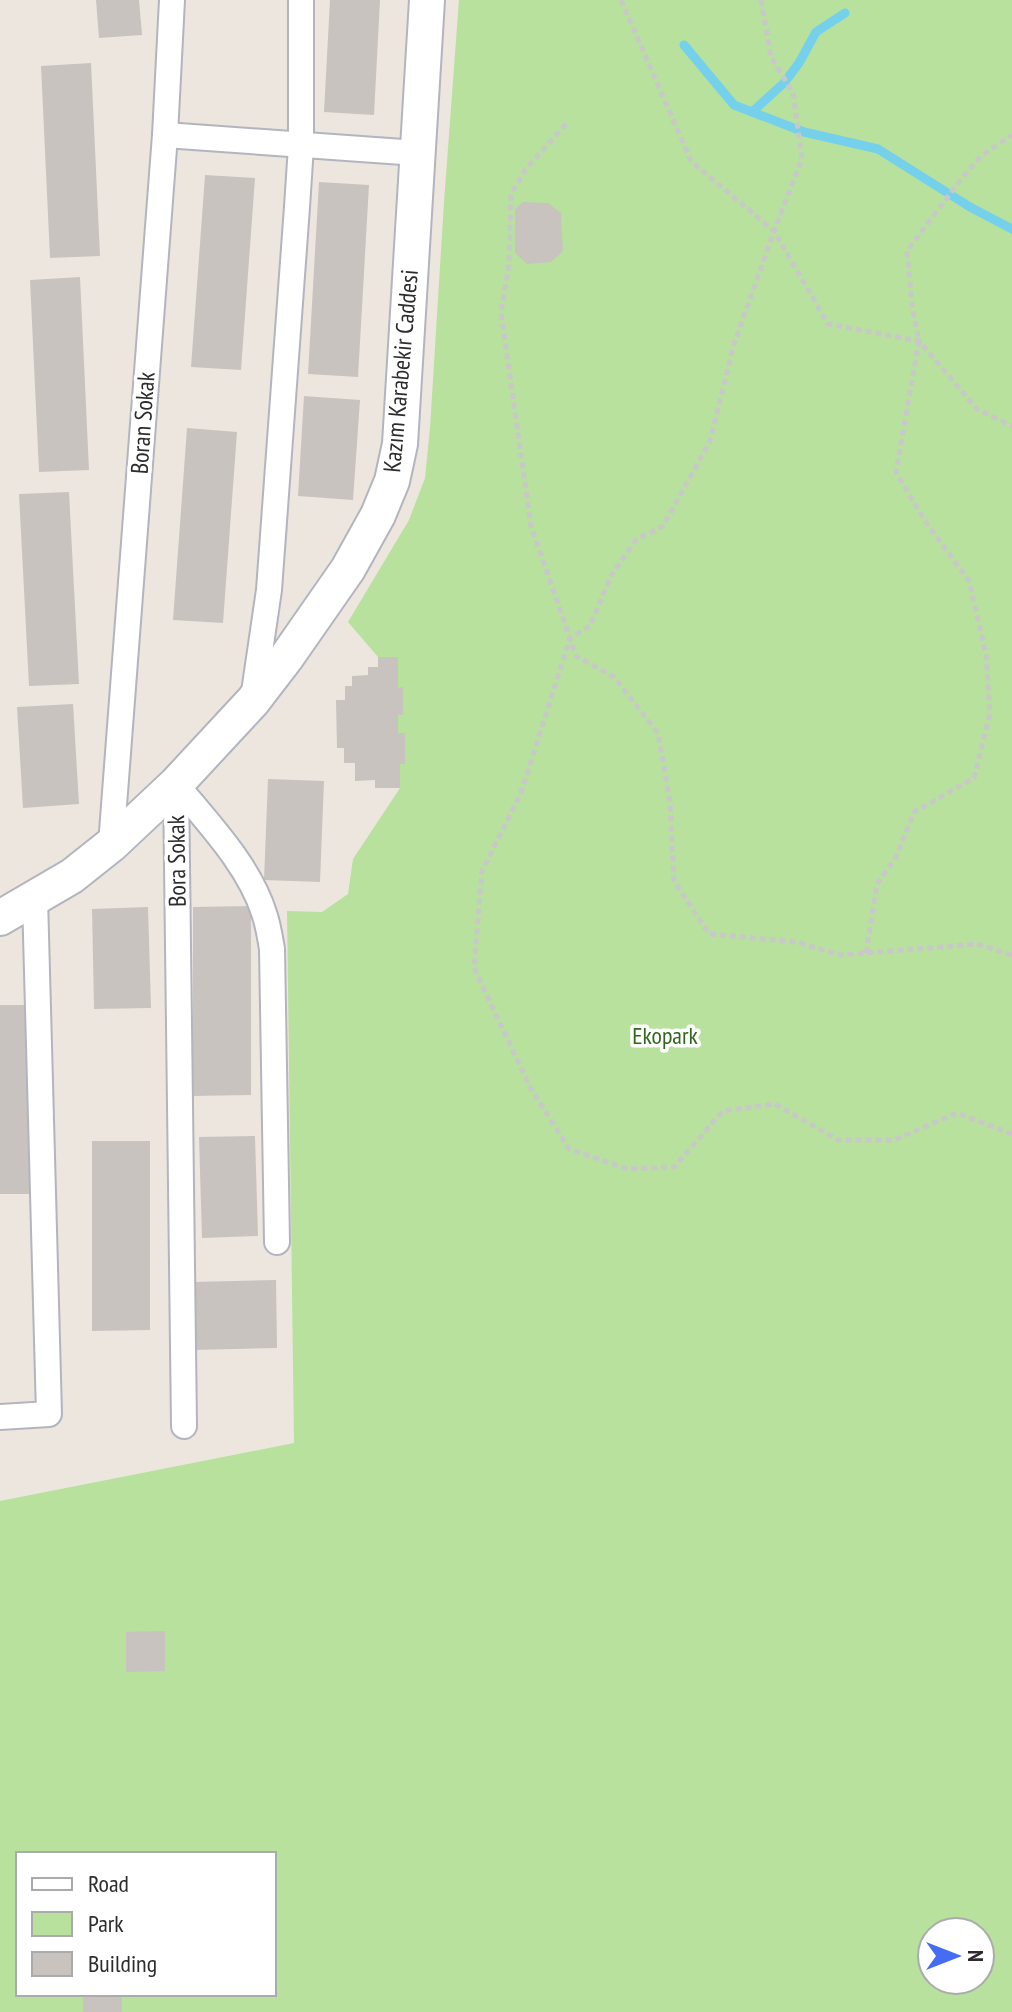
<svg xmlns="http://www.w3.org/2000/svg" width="1012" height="2012" font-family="'PT Sans Narrow',sans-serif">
<rect width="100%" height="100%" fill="#ede6de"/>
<!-- green -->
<path fill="#b7e19d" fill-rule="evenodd" d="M459,0h553v2012h-1012v-511l294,-58 -7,-532 35,1 26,-18 5,-35 47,-71v-24l5,-1v-29l-7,-1v-18h5v-27h-5v-31h-20l-30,-35 61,-102 16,-42 5,-50 14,-226zM18,1854h256v140h-256zM932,1932h48v48h-48z"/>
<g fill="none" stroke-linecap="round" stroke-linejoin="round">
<!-- stream -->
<g stroke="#75d1eb" stroke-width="9">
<polyline points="684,45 734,105 804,132 878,149 970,207 1012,229"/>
<polyline points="752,112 784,83 799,63 816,32 845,13"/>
</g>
</g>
<!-- building -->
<g fill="#c8c3be">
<polygon points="96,0 139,0 142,35 99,38"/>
<polygon points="330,0 380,0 374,115 324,112"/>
<polygon points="91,63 100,256 50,258 41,66"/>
<polygon points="205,175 255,178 241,370 191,367"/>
<polygon points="319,182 369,185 358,377 308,374"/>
<polygon points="523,202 548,203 561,213 563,251 551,262 527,264 515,253 515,209"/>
<polygon points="80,277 89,470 39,472 30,280"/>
<polygon points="304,396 360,400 353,500 298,496"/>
<polygon points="187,428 237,432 223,623 173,620"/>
<polygon points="69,492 79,684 29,686 19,494"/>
<polygon points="378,657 398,657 398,688 403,687 403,715 398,715 398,733 405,733 405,764 400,764 400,788 375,788 375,780 355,781 355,763 344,763 344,748 337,748 336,700 345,700 345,686 352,686 352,676 368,675 368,667 378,667"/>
<polygon points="73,704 79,804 23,808 17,707"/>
<polygon points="268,779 324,781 320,882 264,880"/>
<polygon points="251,906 251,1095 193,1096 193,907"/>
<polygon points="148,907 151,1008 94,1009 92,909"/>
<rect x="0" y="1005" width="31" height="189"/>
<polygon points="255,1136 258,1236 202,1238 199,1137"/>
<polygon points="92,1141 150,1141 150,1330 92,1331"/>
<polygon points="276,1280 277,1348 192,1350 191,1282"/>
<polygon points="165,1631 165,1671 126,1672 126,1632"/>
<rect x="83" y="1994" width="39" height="18"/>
</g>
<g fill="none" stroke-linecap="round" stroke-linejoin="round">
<defs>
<g id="street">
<polyline points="165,135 417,153"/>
<polyline points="253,699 269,590 297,207 301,146 301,0"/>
<polyline points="176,784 184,1426"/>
<path d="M176,784c31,38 73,81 88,129 4,11 6,24 8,36l5,293"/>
<polyline points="111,845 165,135 172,0"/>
<polyline points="0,1417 49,1414 35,898"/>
</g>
<polyline id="secondary" points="0,918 72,876 111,845 176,784 253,701 286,658 348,569 378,515 392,481 400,444 427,0"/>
</defs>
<!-- street casing -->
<use href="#street" stroke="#b2b5bf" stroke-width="28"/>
<!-- secondary casing -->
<use href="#secondary" stroke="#b2b5bf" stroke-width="38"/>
<!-- path -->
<g stroke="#c8c8c8" stroke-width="5" stroke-dasharray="6 4" stroke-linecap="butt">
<polyline points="621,0 691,161 774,231 828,324 919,341 977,409 1012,426"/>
<polyline points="761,0 771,57 793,93 802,159 774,231 734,344 710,441 663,526 636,540 612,574 590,626 570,638 521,793 482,871 474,968 530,1087 569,1149 628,1169 674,1167 723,1111 775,1104 838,1140 894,1140 957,1113 1012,1134"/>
<polyline points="566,124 525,170 511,194 509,264 501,312 531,526 576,656 614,677 658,733 670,802 674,881 709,934 796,942 840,955 977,944 1012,955"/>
<polyline points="866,953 877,884 896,857 914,812 974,778 990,713 986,655 969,581 925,521 896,472 919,341 912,306 907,251 958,183 981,156 1012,135"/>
</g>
<!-- street -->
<use href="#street" stroke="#fff" stroke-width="24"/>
<!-- secondary -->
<use href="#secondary" stroke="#fff" stroke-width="34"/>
</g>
<g text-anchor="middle" stroke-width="7" stroke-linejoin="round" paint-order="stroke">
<!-- street labels -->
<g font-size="24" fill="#2c2c2c" stroke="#fff">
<text transform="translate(401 371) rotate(-85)" y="8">Kazım Karabekir Caddesi</text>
<text transform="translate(143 423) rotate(-86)" y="8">Boran Sokak</text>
<text transform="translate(177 861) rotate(-91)" y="8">Bora Sokak</text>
</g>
<!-- park labels -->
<g font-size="24" fill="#30671d" stroke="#fff">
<text x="665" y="1044">Ekopark</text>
</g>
</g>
<!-- legend -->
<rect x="16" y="1852" width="260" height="144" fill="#ffffff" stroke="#ababab" stroke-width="2"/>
<rect x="32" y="1878" width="40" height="12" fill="#ffffff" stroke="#ababab" stroke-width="2"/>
<text x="88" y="1892" font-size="24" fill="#2c2c2c">Road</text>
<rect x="32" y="1912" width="40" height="24" fill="#b7e19d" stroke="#ababab" stroke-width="2"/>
<text x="88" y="1932" font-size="24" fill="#2c2c2c">Park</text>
<rect x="32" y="1952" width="40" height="24" fill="#c8c3be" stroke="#ababab" stroke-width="2"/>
<text x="88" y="1972" font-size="24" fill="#2c2c2c">Building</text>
<!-- north arrow -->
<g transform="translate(956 1956) rotate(90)"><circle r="38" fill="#ffffff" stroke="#ababab" stroke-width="2"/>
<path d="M0-6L14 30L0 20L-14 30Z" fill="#446df4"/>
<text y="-12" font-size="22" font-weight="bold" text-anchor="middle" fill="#2c2c2c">N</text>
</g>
</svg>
